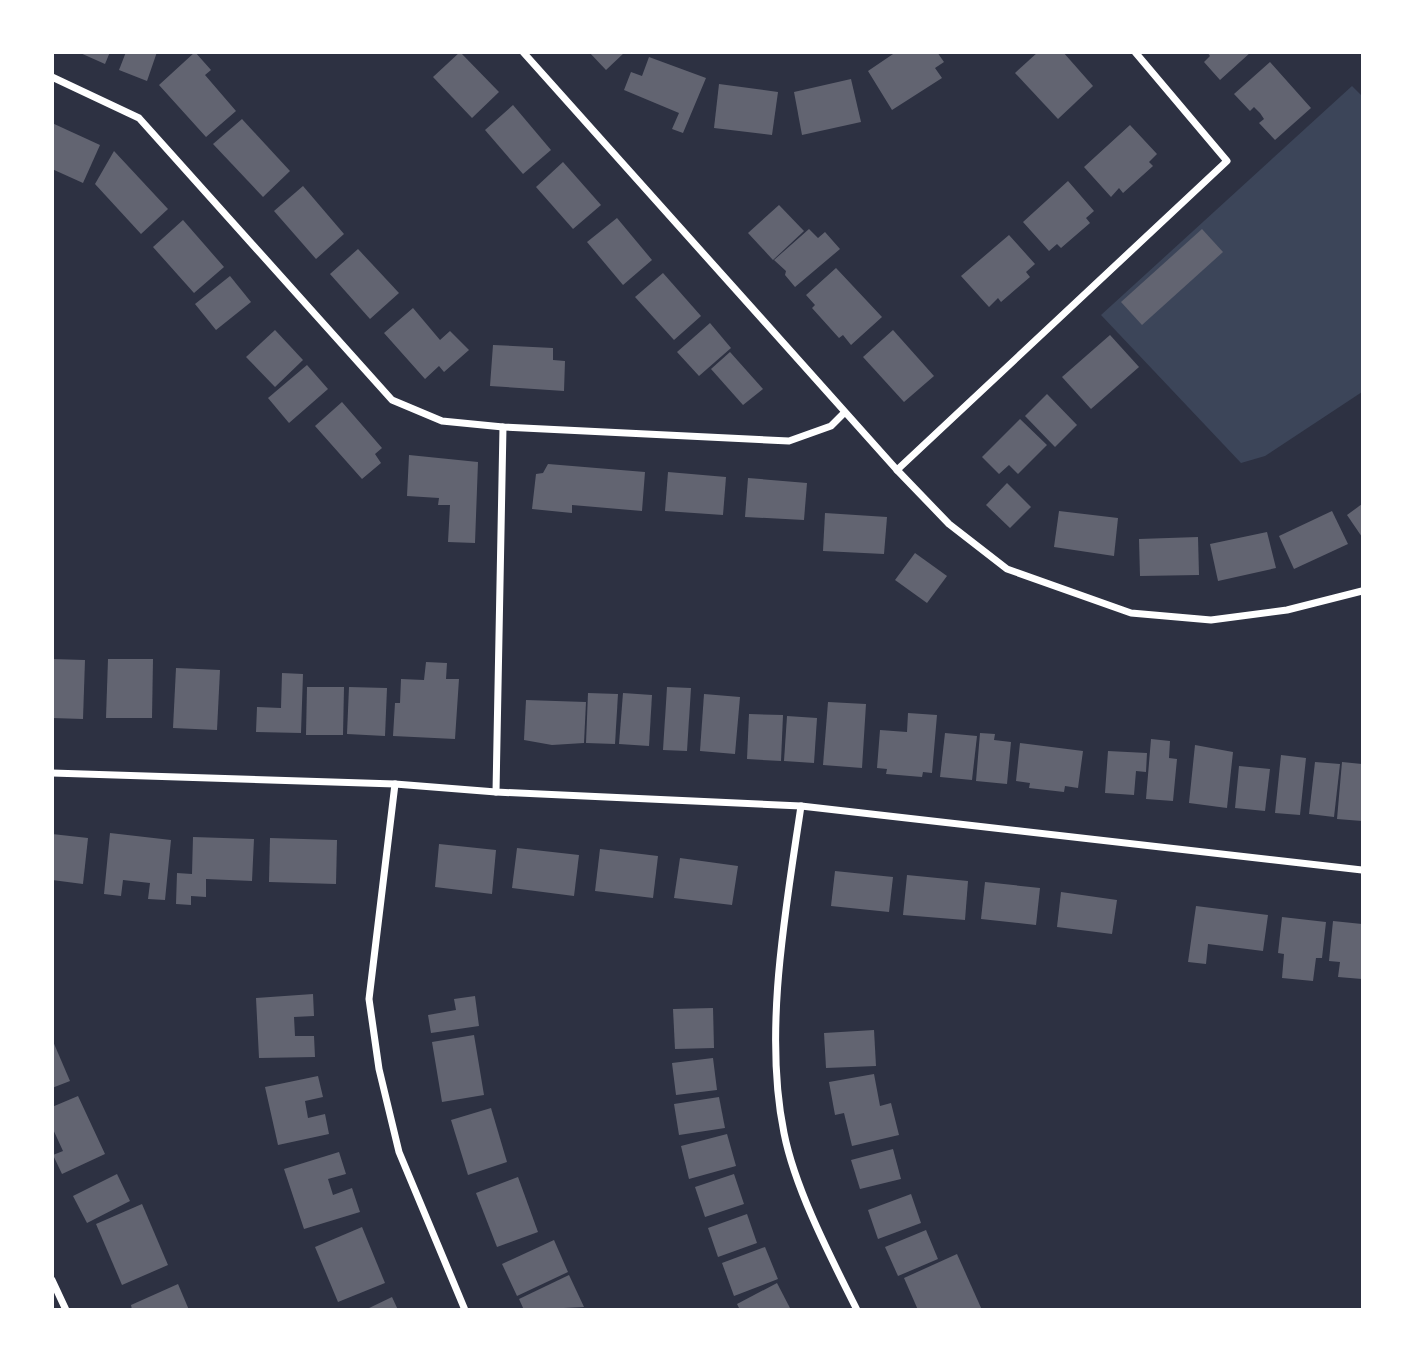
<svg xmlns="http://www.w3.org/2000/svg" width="1415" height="1362" font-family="'Roboto Condensed',sans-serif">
<rect width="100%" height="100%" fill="#2d3142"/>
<!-- green -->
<polygon fill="#3c4559" points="1352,86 1362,96 1362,392 1265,456 1241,463 1101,315"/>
<!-- building -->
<g fill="#626471">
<polygon points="78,52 110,52 105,64"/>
<polygon points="126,52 157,52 147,81 119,70"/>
<polygon points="195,52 211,70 205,75 236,111 206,137 159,85"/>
<polygon points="460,52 499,92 472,118 433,77"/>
<polygon points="589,52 625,52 606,70"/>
<polygon points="896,52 937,52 944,62 935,68 942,78 892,110 868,71"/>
<polygon points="1038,52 1063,52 1093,86 1058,119 1015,73"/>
<polygon points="1207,52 1251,52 1220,80 1204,62 1210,56"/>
<polygon points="649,57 706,78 683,133 672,129 679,113 624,90 631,72 642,76"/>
<polygon points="1270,62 1311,108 1275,140 1259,123 1264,119 1260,113 1254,107 1250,111 1234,94"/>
<polygon points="851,79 861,122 802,135 794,92"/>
<polygon points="719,84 778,92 772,135 714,128"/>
<polygon points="513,105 551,150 523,174 485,130"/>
<polygon points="242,119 290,171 263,197 213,144"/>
<polygon points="52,123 100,145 83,183 52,169"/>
<polygon points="1130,125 1157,154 1149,162 1153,166 1123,193 1119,188 1111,197 1084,167"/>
<polygon points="114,151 168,209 141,234 95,184"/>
<polygon points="563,162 601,205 573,229 536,187"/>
<polygon points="1068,181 1094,211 1086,218 1090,223 1061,248 1057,244 1049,251 1023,222"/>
<polygon points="303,186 344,234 316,259 274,211"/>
<polygon points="779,205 804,231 773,260 748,233"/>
<polygon points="617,218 652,260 623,285 587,242"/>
<polygon points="183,220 224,267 194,293 153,247"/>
<polygon points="809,229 818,238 825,232 840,249 795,287 785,275 786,271 774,260"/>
<polygon points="1202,229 1223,252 1142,325 1121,302"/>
<polygon points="1009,235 1035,264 1026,272 1030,277 1001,302 998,298 989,307 961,276"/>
<polygon points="358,249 399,293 370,319 330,274"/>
<polygon points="836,268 882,317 851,345 843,335 839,338 812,308 815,305 806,295"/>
<polygon points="663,273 701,316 674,340 635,297"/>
<polygon points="230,276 251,302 216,330 195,304"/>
<polygon points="413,308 440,340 450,331 469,350 444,372 439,366 425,379 384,333"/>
<polygon points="710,323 731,348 699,376 677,352"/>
<polygon points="275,330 303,360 275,387 246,357"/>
<polygon points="893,330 934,376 904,402 863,357"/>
<polygon points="1110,335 1139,367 1091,409 1062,377"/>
<polygon points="493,345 553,348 553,360 565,361 564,391 490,386"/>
<polygon points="730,352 763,389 743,405 711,369"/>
<polygon points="307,365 328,389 289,423 268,398"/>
<polygon points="1047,394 1077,425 1055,447 1025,416"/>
<polygon points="342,402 382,448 375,454 381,463 362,479 315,426"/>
<polygon points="1020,419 1047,445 1018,474 1009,465 999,474 982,457"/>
<polygon points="409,455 478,462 475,543 448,542 450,505 438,505 439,498 407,496"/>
<polygon points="548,464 645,472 642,511 572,505 572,513 532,509 536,474 543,473"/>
<polygon points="668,472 726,477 723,515 665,511"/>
<polygon points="748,478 807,483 804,520 745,517"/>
<polygon points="1007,483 1031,507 1010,528 986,505"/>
<polygon points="1362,504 1362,537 1347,515"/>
<polygon points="1059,511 1118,518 1114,556 1054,547"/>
<polygon points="1332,511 1348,544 1294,569 1279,536"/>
<polygon points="825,513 887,517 884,554 823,551"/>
<polygon points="1267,532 1276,568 1218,581 1210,544"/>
<polygon points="1198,537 1199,575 1140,576 1139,539"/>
<polygon points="915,553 947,576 927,603 895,580"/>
<polygon points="52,659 85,660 83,719 52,718"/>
<polygon points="108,659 153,659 152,718 106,718"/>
<polygon points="426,662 447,663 446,679 459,679 455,739 393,736 395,703 400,703 401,679 424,680"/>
<polygon points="176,668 220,670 217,730 173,728"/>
<polygon points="282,673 303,674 301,733 256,732 257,707 281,708"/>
<polygon points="307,687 344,687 343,735 306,735"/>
<polygon points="349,687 387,688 385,736 347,734"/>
<polygon points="667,687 691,688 687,751 663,750"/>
<polygon points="588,693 618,694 615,744 586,743"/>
<polygon points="623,693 652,695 649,746 619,744"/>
<polygon points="704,694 740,697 735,754 700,751"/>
<polygon points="526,700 586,702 584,743 552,745 524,740"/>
<polygon points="828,702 866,704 862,768 823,765"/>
<polygon points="908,713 937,715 932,773 923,772 922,777 886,774 887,769 877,768 880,730 907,732"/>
<polygon points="749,714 783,715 781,761 747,759"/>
<polygon points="787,716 817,718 814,763 784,761"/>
<polygon points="945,733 977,736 972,780 940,777"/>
<polygon points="980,733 995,734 994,740 1011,742 1007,784 976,781"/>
<polygon points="1151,739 1170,741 1169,758 1177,759 1173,801 1146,799"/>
<polygon points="1020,743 1083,751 1078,788 1065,786 1064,792 1029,788 1030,783 1016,781"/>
<polygon points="1195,745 1233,752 1227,808 1189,803"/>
<polygon points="1108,751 1147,753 1146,772 1136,771 1134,795 1105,793"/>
<polygon points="1281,755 1306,758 1300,815 1275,813"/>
<polygon points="1315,762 1340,764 1334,817 1309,814"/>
<polygon points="1342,762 1362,764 1362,821 1337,819"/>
<polygon points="1239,766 1270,769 1265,811 1235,808"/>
<polygon points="110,833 171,840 165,900 148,899 150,883 123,880 121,896 104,894"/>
<polygon points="52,834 88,838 83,884 52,880"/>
<polygon points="193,837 254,839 252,881 206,879 206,897 191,896 191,905 176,904 177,873 192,874"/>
<polygon points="270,838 337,840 336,884 269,882"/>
<polygon points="439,844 496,850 492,894 435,887"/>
<polygon points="517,848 579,855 574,896 512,888"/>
<polygon points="600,849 658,856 653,898 595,891"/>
<polygon points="680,858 738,866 732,905 674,898"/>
<polygon points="835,871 893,877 889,912 831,906"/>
<polygon points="907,875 968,881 965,920 903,915"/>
<polygon points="985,882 1040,888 1036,925 981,919"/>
<polygon points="1061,892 1117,900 1112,934 1057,927"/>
<polygon points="1196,906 1268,915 1263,951 1208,944 1206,964 1188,962"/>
<polygon points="1282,917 1326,922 1322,958 1316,958 1313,981 1282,978 1284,954 1278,953"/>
<polygon points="1333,921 1362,924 1362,979 1338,977 1340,962 1329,961"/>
<polygon points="313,994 314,1016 294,1017 295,1036 314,1036 315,1057 259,1058 256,998"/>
<polygon points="475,996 479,1026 431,1033 428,1015 456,1010 454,999"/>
<polygon points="713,1008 714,1048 675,1049 673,1009"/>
<polygon points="874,1030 876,1066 826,1068 824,1033"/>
<polygon points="474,1035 484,1095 442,1102 432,1042"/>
<polygon points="52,1039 70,1081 52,1088"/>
<polygon points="713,1058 717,1090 676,1095 672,1063"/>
<polygon points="874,1074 880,1106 891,1103 899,1135 852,1146 844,1113 835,1115 829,1082"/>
<polygon points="318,1076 323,1097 305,1101 308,1118 325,1114 329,1134 278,1145 265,1087"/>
<polygon points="78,1096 105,1154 62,1174 53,1155 63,1151 52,1127 52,1107"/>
<polygon points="719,1097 725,1128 679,1135 674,1104"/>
<polygon points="491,1108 507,1162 468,1175 451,1120"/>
<polygon points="727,1134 736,1166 689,1179 681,1146"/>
<polygon points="893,1149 901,1179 860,1189 851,1160"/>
<polygon points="339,1152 346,1174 328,1179 333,1195 352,1188 360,1212 304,1229 284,1169"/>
<polygon points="117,1174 130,1201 87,1223 73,1196"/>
<polygon points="734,1174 744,1204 705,1217 695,1187"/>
<polygon points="518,1177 538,1232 497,1247 476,1193"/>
<polygon points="911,1194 921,1223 878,1239 868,1210"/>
<polygon points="142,1204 168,1265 122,1285 96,1224"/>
<polygon points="747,1214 757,1243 718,1257 708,1228"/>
<polygon points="362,1227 385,1283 338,1302 315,1247"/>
<polygon points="926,1230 938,1259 898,1276 885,1247"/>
<polygon points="554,1240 568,1272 517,1296 502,1264"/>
<polygon points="765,1247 778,1279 734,1296 722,1263"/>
<polygon points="957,1254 982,1310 918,1310 904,1278"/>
<polygon points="569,1275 584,1307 524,1310 519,1299"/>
<polygon points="777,1283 791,1310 740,1310 737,1304"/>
<polygon points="178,1284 189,1310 132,1310 131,1305"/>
<polygon points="392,1297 398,1310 365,1310"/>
</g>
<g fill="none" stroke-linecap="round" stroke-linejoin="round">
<!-- minor -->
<g stroke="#fff" stroke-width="7">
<polyline points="523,52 897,470 949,524 1007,569 1131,613 1211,620 1287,610 1362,591"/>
<polyline points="52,77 139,118 392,400 442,421 503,427 789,441 831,426 844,413"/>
<polyline points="897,470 1227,161 1135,52"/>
<polyline points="52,773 395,784 496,792 801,806 1362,870"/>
<polyline points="395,784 369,999 379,1069 399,1152 465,1310"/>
<polyline points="496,792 503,427"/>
<path d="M801,806c-15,102 -38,225 -17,327 11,56 47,125 73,177"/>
<polyline points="52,1280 66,1310"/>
</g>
</g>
<!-- border -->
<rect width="1415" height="1362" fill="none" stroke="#ffffff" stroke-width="108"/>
</svg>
